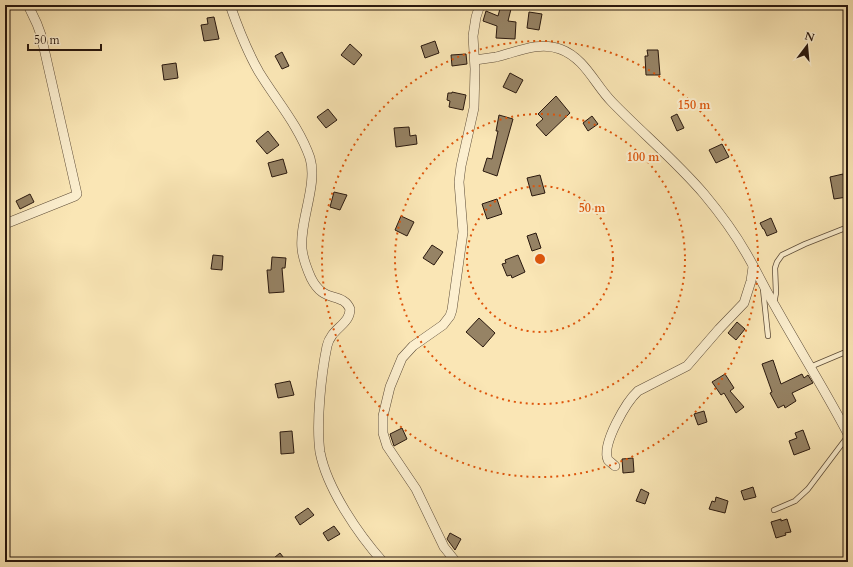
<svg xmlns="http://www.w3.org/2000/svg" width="853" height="567" font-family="Cardo,serif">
<rect width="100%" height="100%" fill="#fae6b5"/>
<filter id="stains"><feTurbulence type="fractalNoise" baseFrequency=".005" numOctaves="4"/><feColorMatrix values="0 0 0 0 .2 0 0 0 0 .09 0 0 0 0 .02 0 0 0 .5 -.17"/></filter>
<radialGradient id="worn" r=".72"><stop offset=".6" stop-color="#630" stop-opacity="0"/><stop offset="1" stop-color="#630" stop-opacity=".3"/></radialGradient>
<!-- building -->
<g fill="#968365" stroke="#29180e">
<polygon points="501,5 512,5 508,21 516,22 515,39 496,38 497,26 483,21 486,11 498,16"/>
<polygon points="529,12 542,14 539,30 527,28"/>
<polygon points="214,17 219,39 204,41 201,25 208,24 207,18"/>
<polygon points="435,41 439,53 425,58 421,46"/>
<polygon points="350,44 362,55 354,65 341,55"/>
<polygon points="647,50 658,50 660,75 646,75 645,56 648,56"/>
<polygon points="282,52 289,66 282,69 275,56"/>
<polygon points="466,54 467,64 452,66 451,55"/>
<polygon points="176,63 178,78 164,80 162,65"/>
<polygon points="510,73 523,80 516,93 503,87"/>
<polygon points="452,92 466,95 463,110 449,107 450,101 447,100 448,93 452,93"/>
<polygon points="556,96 570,113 546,136 536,125 543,119 538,114"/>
<polygon points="328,109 337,120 326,128 317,117"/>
<polygon points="677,114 684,128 677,131 671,117"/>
<polygon points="499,115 513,119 497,176 483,171 487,158 492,159 498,131 496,131"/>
<polygon points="592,116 598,124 588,131 583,123"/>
<polygon points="409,127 410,136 416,135 417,144 396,147 394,128"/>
<polygon points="268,131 279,145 267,154 256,141"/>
<polygon points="722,144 729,157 716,163 709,150"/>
<polygon points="283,159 287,173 272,177 268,163"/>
<polygon points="843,174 847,197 834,199 830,177"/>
<polygon points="540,175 545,193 532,196 527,178"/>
<polygon points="334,192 347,195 340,210 330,207"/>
<polygon points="30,194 34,202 20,209 16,201"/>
<polygon points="497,199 502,214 487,219 482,204"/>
<polygon points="401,216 414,222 407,236 395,230"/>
<polygon points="771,218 777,232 767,236 764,229 763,229 760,223"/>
<polygon points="536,233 541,248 532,251 527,236"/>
<polygon points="432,245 443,252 434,265 423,258"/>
<polygon points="213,255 223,256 222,270 211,269"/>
<polygon points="518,255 525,272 512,278 511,275 507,276 502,264 506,263 505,260"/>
<polygon points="272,257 286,258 285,268 282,268 284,292 269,293 267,270 271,270"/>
<polygon points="479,318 495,333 483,347 466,332"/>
<polygon points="737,322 745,329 736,340 728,333"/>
<polygon points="773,360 781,384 802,374 804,378 808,375 813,383 792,393 796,401 785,408 784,405 778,408 770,393 772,392 762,364"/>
<polygon points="725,374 734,388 730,391 744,407 736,413 724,393 721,395 712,382"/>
<polygon points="290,381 294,395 278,398 275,384"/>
<polygon points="704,411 707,422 698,425 694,414"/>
<polygon points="402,428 407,439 394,446 390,434"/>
<polygon points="803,430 810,449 794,455 789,441 797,438 795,433"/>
<polygon points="292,431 294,453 281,454 280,432"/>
<polygon points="633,458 634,472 623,473 622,459"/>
<polygon points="753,487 756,497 744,500 741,491"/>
<polygon points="641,489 649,493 645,504 636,501"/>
<polygon points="716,497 728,501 725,513 709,509 712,501 715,502"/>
<polygon points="308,508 314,515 300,525 295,517"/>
<polygon points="781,519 781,521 787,519 791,532 785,533 786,535 776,538 771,522"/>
<polygon points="334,526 340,534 328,541 323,533"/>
<polygon points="450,533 461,539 455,550 447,539"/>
<polygon points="280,553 287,562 269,562"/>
</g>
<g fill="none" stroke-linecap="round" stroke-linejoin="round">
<defs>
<g id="lane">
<polyline points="763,289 768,336"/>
<polyline points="774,303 776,293 775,268 777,262 782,255 805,244 848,227"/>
<polyline points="810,367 848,351"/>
<polyline points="844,427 848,417"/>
<polyline points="774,510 795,501 808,489 848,436"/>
</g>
<g id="street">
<path d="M230,5c8,23 17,46 29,67 17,28 40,54 51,86 8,27 -11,64 -8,91 1,9 5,20 9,29 2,4 7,11 11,14 9,7 23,4 28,17 0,16 -19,19 -23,37 -6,29 -11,78 -7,106 7,37 39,83 63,110"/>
<path d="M475,60c7,-1 14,-2 21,-3 21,-5 43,-16 64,-8 25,9 35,36 52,53 30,31 64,59 92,92 15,18 30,38 42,59 10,17 19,36 29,53 24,43 50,84 73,128"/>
<polyline points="5,224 75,196 77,194 41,35 37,24 28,5"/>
<path d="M615,466c-2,-2 -5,-4 -7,-6 -7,-16 19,-59 30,-69l49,-25 32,-37 25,-26 7,-22 2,-14"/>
<polyline points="456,562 444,547 416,489 387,446 383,433 383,416 390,387 402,358 413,346 443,325 450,316 452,310 463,232 459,182 461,166 474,108 475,69 473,36 476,17 480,5"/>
</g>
</defs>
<!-- lane casing -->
<use href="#lane" stroke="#5d4c38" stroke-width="6"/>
<!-- street casing -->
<use href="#street" stroke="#5d4c38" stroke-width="10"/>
<!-- lane -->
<use href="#lane" stroke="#fcefcf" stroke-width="4.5"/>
<!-- street -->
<use href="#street" stroke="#fcefcf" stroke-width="9"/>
</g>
<!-- distance rings -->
<g fill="none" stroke="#de560c" stroke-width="2" stroke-dasharray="2 4">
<circle cx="540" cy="259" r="73"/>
<circle cx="540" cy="259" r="145"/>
<circle cx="540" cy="259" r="218"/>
</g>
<circle cx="540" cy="259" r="6" fill="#de560c" stroke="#fcefcf" stroke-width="2"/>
<g font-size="12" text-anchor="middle" font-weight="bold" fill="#de560c" stroke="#fcefcf" stroke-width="4" stroke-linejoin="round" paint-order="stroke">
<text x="694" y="109">150 m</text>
<text x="643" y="161">100 m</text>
<text x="592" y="212">50 m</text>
</g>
<!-- margin -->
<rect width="853" height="567" fill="none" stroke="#fae6b5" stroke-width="20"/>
<rect x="6" y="6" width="841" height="555" fill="none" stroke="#29180e" stroke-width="2"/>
<rect x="10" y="10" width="833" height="547" fill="none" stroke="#29180e"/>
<!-- north arrow -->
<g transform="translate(807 46) rotate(16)" stroke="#fcefcf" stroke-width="3" paint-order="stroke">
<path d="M0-3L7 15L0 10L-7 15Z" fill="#29180e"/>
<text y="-6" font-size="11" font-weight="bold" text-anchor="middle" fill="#29180e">N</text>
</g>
<!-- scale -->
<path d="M28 44v6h73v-6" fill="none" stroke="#29180e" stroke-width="2"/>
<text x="34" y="44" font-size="12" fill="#29180e" stroke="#fcefcf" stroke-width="3" paint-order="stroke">50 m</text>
<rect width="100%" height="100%" filter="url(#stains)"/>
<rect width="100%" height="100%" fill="url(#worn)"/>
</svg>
